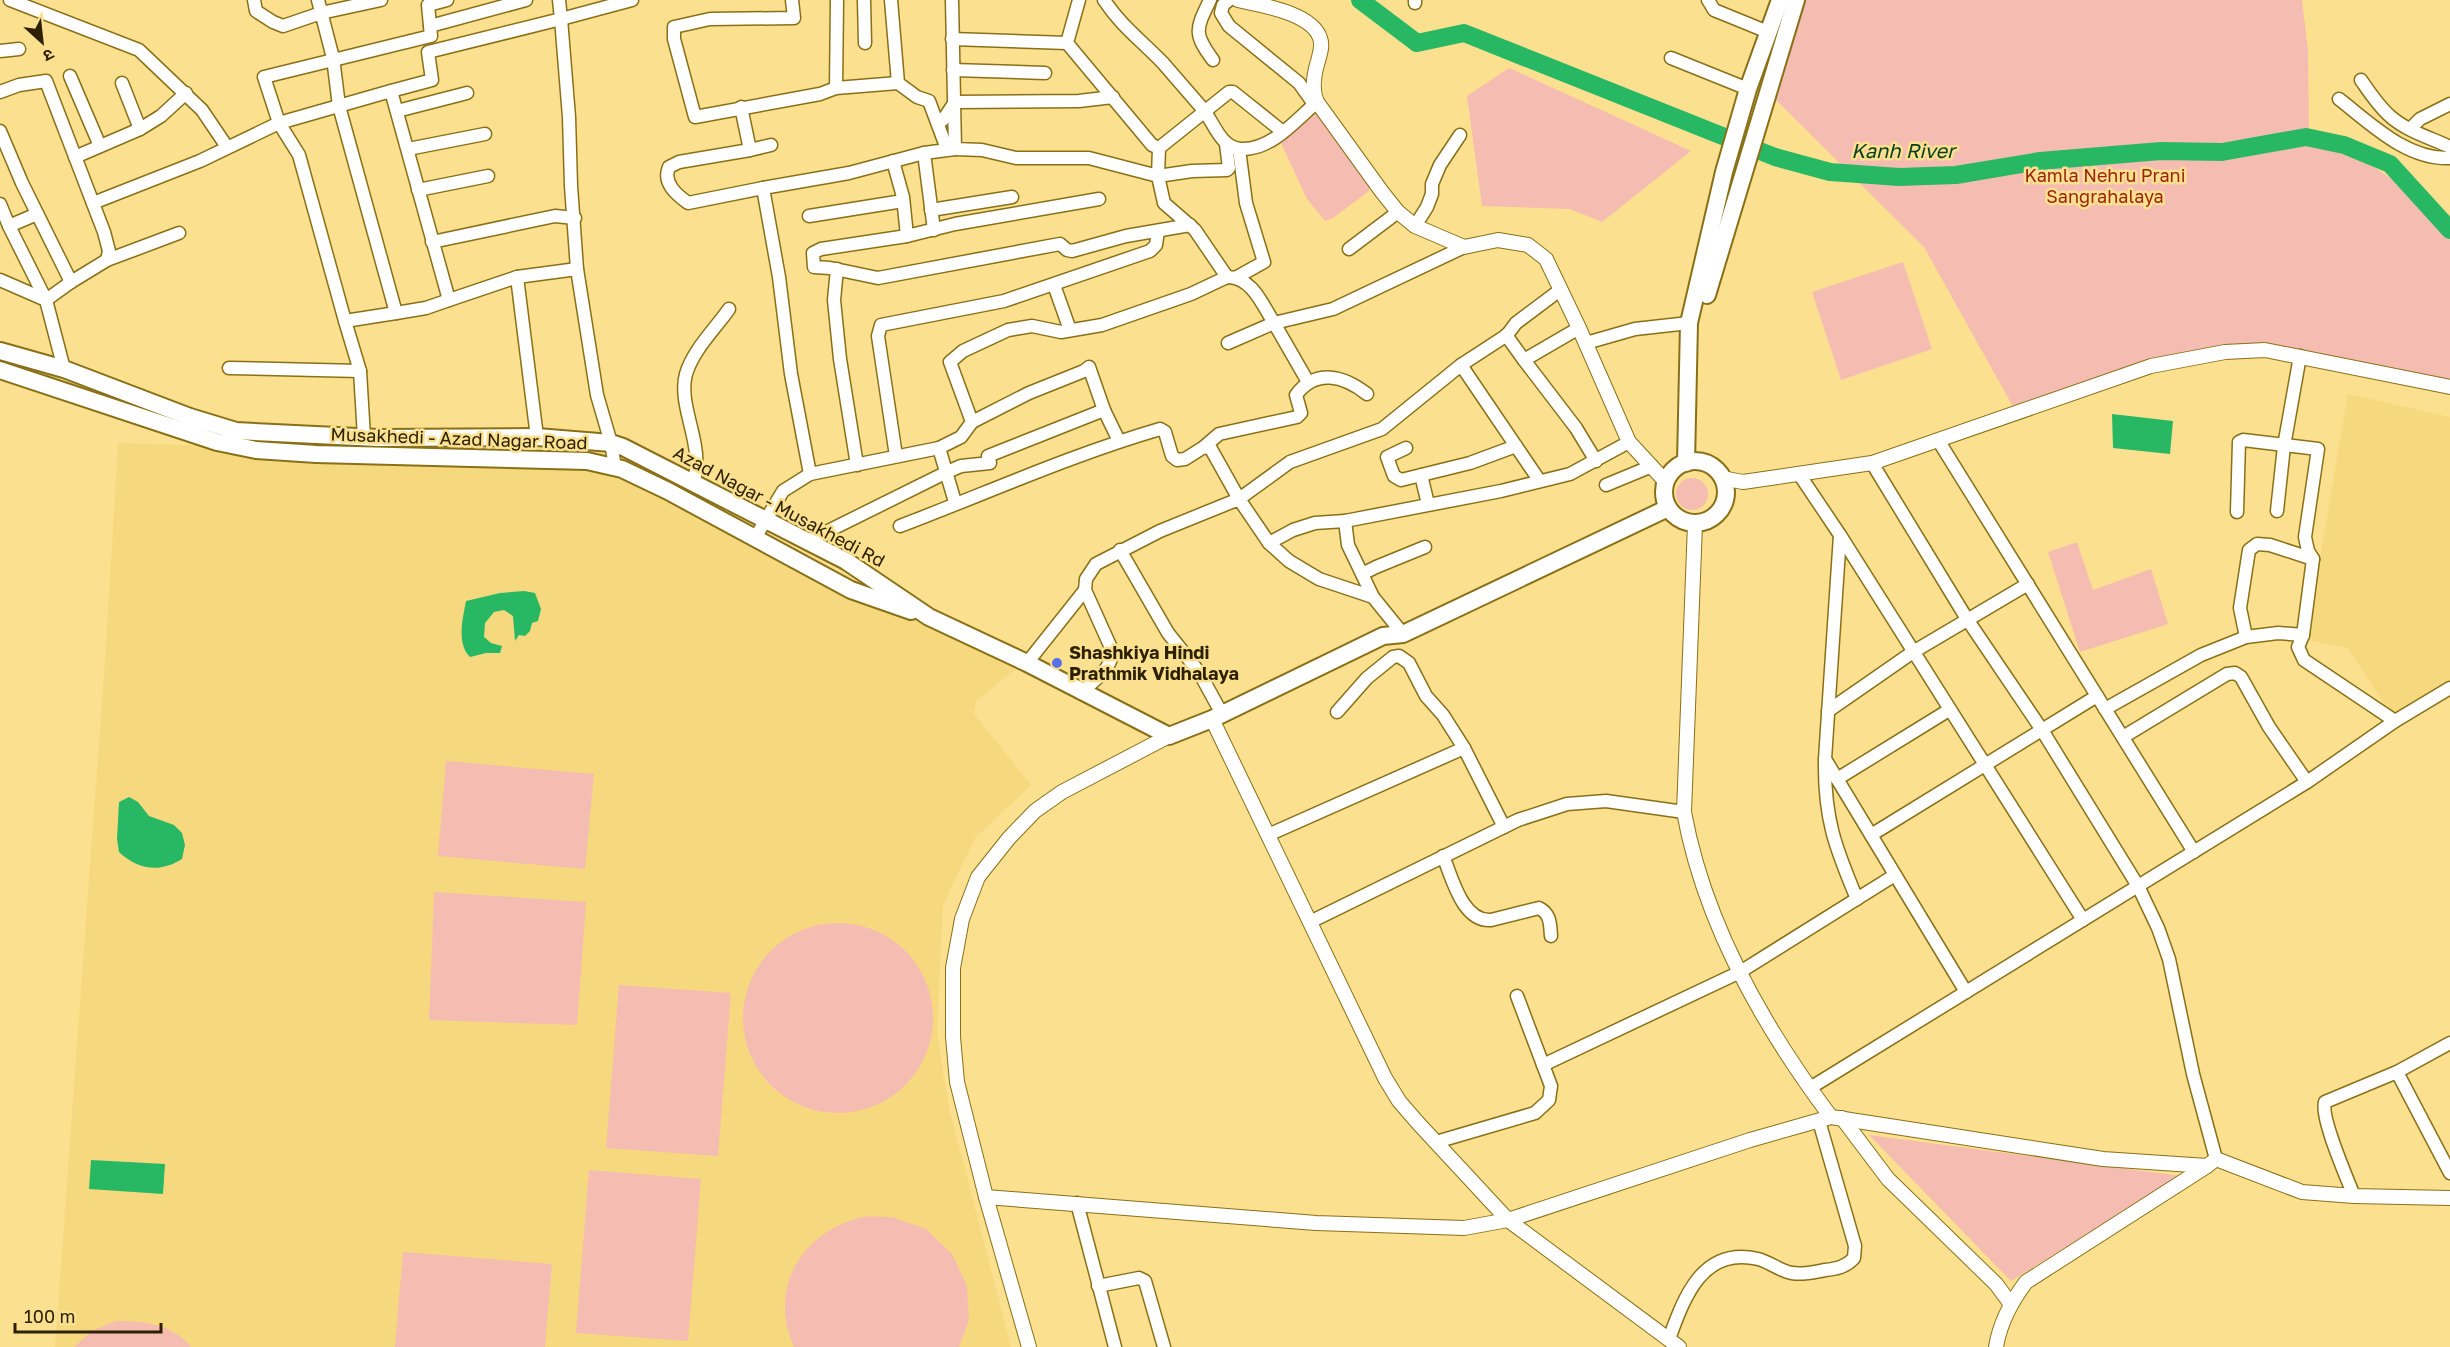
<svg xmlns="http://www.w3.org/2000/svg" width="2450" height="1347" font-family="'Golos Text','Noto Sans Devanagari',sans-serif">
<rect width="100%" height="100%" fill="#fbe08f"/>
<!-- built -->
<g fill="#f6d97e">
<polygon points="2348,394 2450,417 2450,688 2395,721 2348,648 2306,640"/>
<polygon points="118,443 617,458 1017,668 976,701 974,714 1031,785 975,838 943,905 937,1032 949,1107 1011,1347 55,1347 106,644"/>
</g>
<!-- green -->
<g fill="#f5bcb1">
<polygon points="1796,0 2302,0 2308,50 2309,141 2374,167 2409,191 2450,231 2450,387 2265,350 2151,366 2016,412 1924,247 1767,91"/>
<polygon points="1509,68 1691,151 1602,222 1570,209 1482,206 1467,96"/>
<polygon points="1317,112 1369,187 1369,191 1333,218 1325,221 1307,199 1280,141"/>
<polygon points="1903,262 1932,349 1841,380 1812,292"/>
<circle cx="1692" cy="494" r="16"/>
<polygon points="2077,542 2093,590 2151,569 2168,624 2080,652 2048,552"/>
<polygon points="446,761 594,774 585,869 438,856"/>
<polygon points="434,892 586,902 577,1025 429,1020"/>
<circle cx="838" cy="1018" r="95"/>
<polygon points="619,985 731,993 718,1156 606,1148"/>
<polygon points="1869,1135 2181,1176 2011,1281"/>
<polygon points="589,1170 701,1179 688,1341 576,1333"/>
<path d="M892,1217l34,12 26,25 15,32 2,34 -10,27h-165c-25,-56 4,-110 61,-128 10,-4 25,-2 37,-2z"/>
<polygon points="403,1252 552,1264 545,1347 395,1347"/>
<path d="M116,1321c28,0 56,3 75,26h-117l18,-16z"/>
</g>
<!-- water -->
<g fill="#28b864">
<polygon points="2112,414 2173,421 2170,454 2113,448"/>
<path d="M524,591l11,2 6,16 -3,12 -6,2 -2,8 -5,5 -6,-1 -4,6 -2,-25 -9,-6 -10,2 -9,11 -1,14 7,6 11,3 -2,7h-14l-16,4c-14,-14 -7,-39 -4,-56l34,-8z"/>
<path d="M129,797l9,5 11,14 25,9 8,8 3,12 -3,14c-22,14 -44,11 -63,-7l-2,-13 2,-37z"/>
<polygon points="91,1160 165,1164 163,1194 89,1189"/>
</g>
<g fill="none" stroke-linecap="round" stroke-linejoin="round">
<!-- river -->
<polyline stroke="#28b864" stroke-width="18" points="1360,0 1417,43 1464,33 1775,157 1830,172 1899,177 1956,175 2040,161 2161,151 2222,152 2306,137 2344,145 2390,164 2450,230"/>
<defs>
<g id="minor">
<polyline points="10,0 139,50 202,110 227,147"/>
<polyline points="254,0 256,11 273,22 283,26 321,13 381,0"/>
<polyline points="318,0 333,58 339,106 396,313 426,308 449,300"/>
<polyline points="792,0 794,18 710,19 674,27 674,39 695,117 820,94 836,88 898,83"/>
<polyline points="864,0 865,43"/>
<polyline points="891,0 898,83 917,97 929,101 947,149"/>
<polyline points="1079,0 1067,43 1152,145 1159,148 1158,176 1192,171 1227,170 1229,168 1226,144"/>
<path d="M1104,0c17,26 38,41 59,63 13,15 26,30 39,45 12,14 18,40 39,41 31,1 55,-29 76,-47"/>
<path d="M1210,0c-14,29 -17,33 3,60"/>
<polyline points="1229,0 1223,5 1221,13 1229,26 1299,83 1314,104"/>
<polyline points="1415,0 1415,3"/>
<polyline points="1708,0 1714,10 1768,32"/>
<polyline points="430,26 428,5 447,0"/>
<polyline points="952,39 1067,43"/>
<polyline points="0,51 19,49"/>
<polyline points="1671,58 1748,89"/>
<polyline points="953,70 1045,73"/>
<polyline points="70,76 100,146"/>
<path d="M2361,80c9,13 18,27 30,37 16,14 40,21 59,30"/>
<polyline points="122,83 140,129"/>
<polyline points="836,88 837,0"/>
<polyline points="391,91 432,80 428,52 561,19 559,0"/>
<polyline points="0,92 19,85 46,81 104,232 109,251 107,260"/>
<path d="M2339,99c32,25 68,61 111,59"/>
<polyline points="741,107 750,150 771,145"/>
<polyline points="397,111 467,93"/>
<polyline points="938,122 943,120 955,102 1079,101 1113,97"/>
<polyline points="2411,128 2420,119 2450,104"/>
<polyline points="0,131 22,183 71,282 107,260 179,233"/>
<polyline points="1159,148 1229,92 1233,92 1283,132"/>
<polyline points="408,149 485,134"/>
<path d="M750,150l-71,12 -10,5c-7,16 8,28 19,36l75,-15"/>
<polyline points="924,153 934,230"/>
<polyline points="75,157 140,129 161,116 186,93"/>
<polyline points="893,161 903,197 907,236"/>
<polyline points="418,190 488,176"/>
<polyline points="1099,199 955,224 907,236 821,249 813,253 814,267 830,268 878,278 1060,244 1067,250 1072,251 1126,236 1190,225"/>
<polyline points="93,203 200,161 279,123 264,77 431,36 430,26 526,0"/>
<polyline points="0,204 9,226"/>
<polyline points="931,210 1012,197"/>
<polyline points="37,214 9,226 46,300 64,369"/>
<polyline points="809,216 903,201"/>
<polyline points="1415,226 1427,207 1432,194 1432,184 1440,165 1460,135"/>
<polyline points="432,242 555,216 575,218"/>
<polyline points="1349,249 1398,212"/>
<polyline points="837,269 834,300 840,359 857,465"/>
<polyline points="517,277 577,269"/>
<path d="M1227,277c25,0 35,27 47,46l59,-14 131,-62"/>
<polyline points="1237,277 1264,262 1246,203 1239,149"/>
<polyline points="0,280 46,300 71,282"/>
<polyline points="1054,285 1070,330"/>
<polyline points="396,313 345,321 299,155 279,123 391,91 449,300 517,277 537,437"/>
<polyline points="345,321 360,371 364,437"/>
<polyline points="1579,328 1524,360 1576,428 1596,461"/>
<polyline points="1506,335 1524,360"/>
<polyline points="1228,343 1274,323 1308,382"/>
<polyline points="1586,343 1635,329 1689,323"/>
<polyline points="1461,365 1539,480"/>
<polyline points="229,368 360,371"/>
<polyline points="972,422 1029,393 1084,371 1089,367 1104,410 1119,441"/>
<polyline points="1938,440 2194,852"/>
<path d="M1204,447l15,-13 78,-17 4,-4 -5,-18c20,-27 48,-19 71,-1"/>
<polyline points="939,448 955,502"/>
<polyline points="1406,448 1387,457 1394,476 1401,480 1470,463 1516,446"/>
<polyline points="896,456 878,336 881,325 1004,301 1150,251 1156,245 1158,231"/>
<polyline points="1872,463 1967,619 2042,730 2138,886 2158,928 2169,959 2193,1074 2216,1159"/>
<polyline points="615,467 611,443 597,395 577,269 571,186 569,117 561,19 632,0"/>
<polyline points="810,474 791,374 779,277 763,188 849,173 924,153 955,149"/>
<polyline points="1799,474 1840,535 2083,920"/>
<polyline points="1421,475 1428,504"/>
<path d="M693,484c13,-39 -16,-76 -7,-110 7,-24 29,-45 43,-65"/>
<polyline points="1606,485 1652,466"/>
<polyline points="2277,511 2284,446 2300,356"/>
<polyline points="2237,512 2239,442 2243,440 2318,449 2305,537 2308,551 2313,559 2303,635 2298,647 2304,660 2395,721"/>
<polyline points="1345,521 1348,545 1362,574"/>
<path d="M900,526c87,-33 171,-71 260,-97l5,3 7,24 5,4 8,-1 19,-12 7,2 28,50 51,-37 92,-33 79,-64 46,-30 9,-12 44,-33"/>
<polyline points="1840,535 1825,759 1966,992"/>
<polyline points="755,538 783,491 810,474 939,448 961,437 972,422 950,362 963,351 1008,330 1032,326 1061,332 1102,325 1191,294 1227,277 1195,230 1164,203 1158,176 1089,158 1016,158 982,150 955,149 952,0"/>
<polyline points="806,542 947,472 961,466 990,463 988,456 1104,410"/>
<polyline points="1269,543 1293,530 1315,523 1345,521 1501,491 1570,474 1629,442"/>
<polyline points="1120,550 1168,633 1199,672 1222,714"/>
<polyline points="1373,597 1362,574 1376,567 1425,547"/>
<polyline points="2246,637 2278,633 2303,635"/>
<polyline points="1027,663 1085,590"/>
<path d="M1081,693c13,-13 32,-24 31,-43l-27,-60 1,-11 10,-15 64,-33 79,-32 30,44 20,18 30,18 54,18 30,37"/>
<polyline points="2105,709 2201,655 2246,637 2240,608 2249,550 2257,544 2270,545 2313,559"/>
<polyline points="1828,711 1913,652 2028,584"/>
<polyline points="1337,712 1367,678 1393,657 1399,656 1409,663 1426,696 1443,715 1464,748 1504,827"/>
<polyline points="2123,737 2227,674 2235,673 2241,677 2269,727 2307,782"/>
<path d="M1825,760c-1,58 10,87 32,139"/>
<polyline points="1837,779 1949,710"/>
<polyline points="1268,835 1464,748"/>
<polyline points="1871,835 2097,696"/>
<path d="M1443,856c9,21 19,66 48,64l48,-12c12,6 11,17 12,28"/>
<polyline points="1310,922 1518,820 1567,804 1606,801 1684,812"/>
<polyline points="2450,1043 2397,1072 2450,1173"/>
<polyline points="1543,1065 1740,972 1895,875"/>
<polyline points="1810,1088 2307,782 2395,721 2450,688"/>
<polyline points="1436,1142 1535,1113 1549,1100 1551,1086 1517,996"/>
<path d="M2354,1196c-7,-18 -34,-79 -29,-94l72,-30"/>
<polyline points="1077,1203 1115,1347"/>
<polyline points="1098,1286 1139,1278 1145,1281 1164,1347"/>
<path d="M1669,1339c15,-41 33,-93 89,-80 12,3 22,12 34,14 11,2 22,-1 33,-3 11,-1 21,-3 29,-12l1,-12 -36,-125"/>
</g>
<g id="tertiary">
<path d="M1238,0c23,5 74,13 82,38 3,8 0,15 -2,23 -4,13 -7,28 -1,41l65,90 16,20 17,14 49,21 34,-7 30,5 18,14 33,69 50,114 36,39"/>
<polyline points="1722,478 1743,482 1872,463 2151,366 2225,352 2265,350 2450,387"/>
<path d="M1695,524l-11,288c20,110 80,216 147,305"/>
<polyline points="1212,719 1385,1078 1399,1101 1418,1123 1508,1220 1679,1347"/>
<polyline points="1842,1118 1888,1179 1996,1284 2010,1303"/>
<polyline points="986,1197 1316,1223 1464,1228 1508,1220 1750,1140 1831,1117 2103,1159 2207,1166 2216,1159 2302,1192 2354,1196 2450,1198"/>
<polyline points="1029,1347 986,1197 957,1082 953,1037 953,968 962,919 978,877 1009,838 1035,811 1062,792 1169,736"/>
<path d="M1996,1347c4,-25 15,-45 30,-65l181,-116"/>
</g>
<g id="secondary">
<polyline points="1707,295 1796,0"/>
<polyline points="0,351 64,369 190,417 236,431 378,438 537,437 611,443 623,447 846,561 929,617 1027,663 1169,736 1212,719 1383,636 1403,634 1668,508"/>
<polyline points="0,370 217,442 256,450 316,454 587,461 622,469 668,491 851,590 911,611"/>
<circle cx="1695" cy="492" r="31"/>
<polyline points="1686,463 1689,323 1724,172 1748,89 1780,0"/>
</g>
</defs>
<!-- minor casing -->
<use href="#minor" stroke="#897017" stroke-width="15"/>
<!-- tertiary casing -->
<use href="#tertiary" stroke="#897017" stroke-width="16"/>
<!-- secondary casing -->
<use href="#secondary" stroke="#897017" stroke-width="20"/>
<!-- minor -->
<use href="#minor" stroke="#fff" stroke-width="12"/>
<!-- tertiary -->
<use href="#tertiary" stroke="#fff" stroke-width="14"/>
<!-- secondary -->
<use href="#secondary" stroke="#fff" stroke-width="16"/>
</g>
<!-- markers -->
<circle fill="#5b71e8" stroke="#fbe08f" stroke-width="2" cx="1057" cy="663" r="6"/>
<g text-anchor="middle" stroke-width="5" stroke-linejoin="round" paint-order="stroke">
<!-- park labels -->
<g font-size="18" fill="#9c230f" stroke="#fbe08f">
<text x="2105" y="182">Kamla Nehru Prani<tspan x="2105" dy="21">Sangrahalaya</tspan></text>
</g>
<!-- street labels -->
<g font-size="18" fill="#2c2100" stroke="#fbe08f">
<text transform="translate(459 439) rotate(2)" y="6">Musakhedi - Azad Nagar Road</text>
<text transform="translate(779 507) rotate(28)" y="6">Azad Nagar - Musakhedi Rd</text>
</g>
<!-- poi labels -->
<g font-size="18" font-weight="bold" fill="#2c2100" stroke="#fbe08f" text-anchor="start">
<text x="1069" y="659">Shashkiya Hindi<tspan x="1069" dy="21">Prathmik Vidhalaya</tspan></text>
</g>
<!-- water labels -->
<g font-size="20" font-style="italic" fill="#073f1e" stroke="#fbe08f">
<text x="1903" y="158">Kanh River</text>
</g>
</g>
<!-- north arrow -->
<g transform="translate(42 42) rotate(153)" stroke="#fbe08f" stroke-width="4.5" paint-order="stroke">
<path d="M0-4.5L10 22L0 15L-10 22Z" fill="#2c2100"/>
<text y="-9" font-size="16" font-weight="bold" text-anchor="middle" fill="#2c2100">उ</text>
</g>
<!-- scale -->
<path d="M15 1323v9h146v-9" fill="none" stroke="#2c2100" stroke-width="3"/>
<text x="24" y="1323" font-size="18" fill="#2c2100" stroke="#fbe08f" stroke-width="4.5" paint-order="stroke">100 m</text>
</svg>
